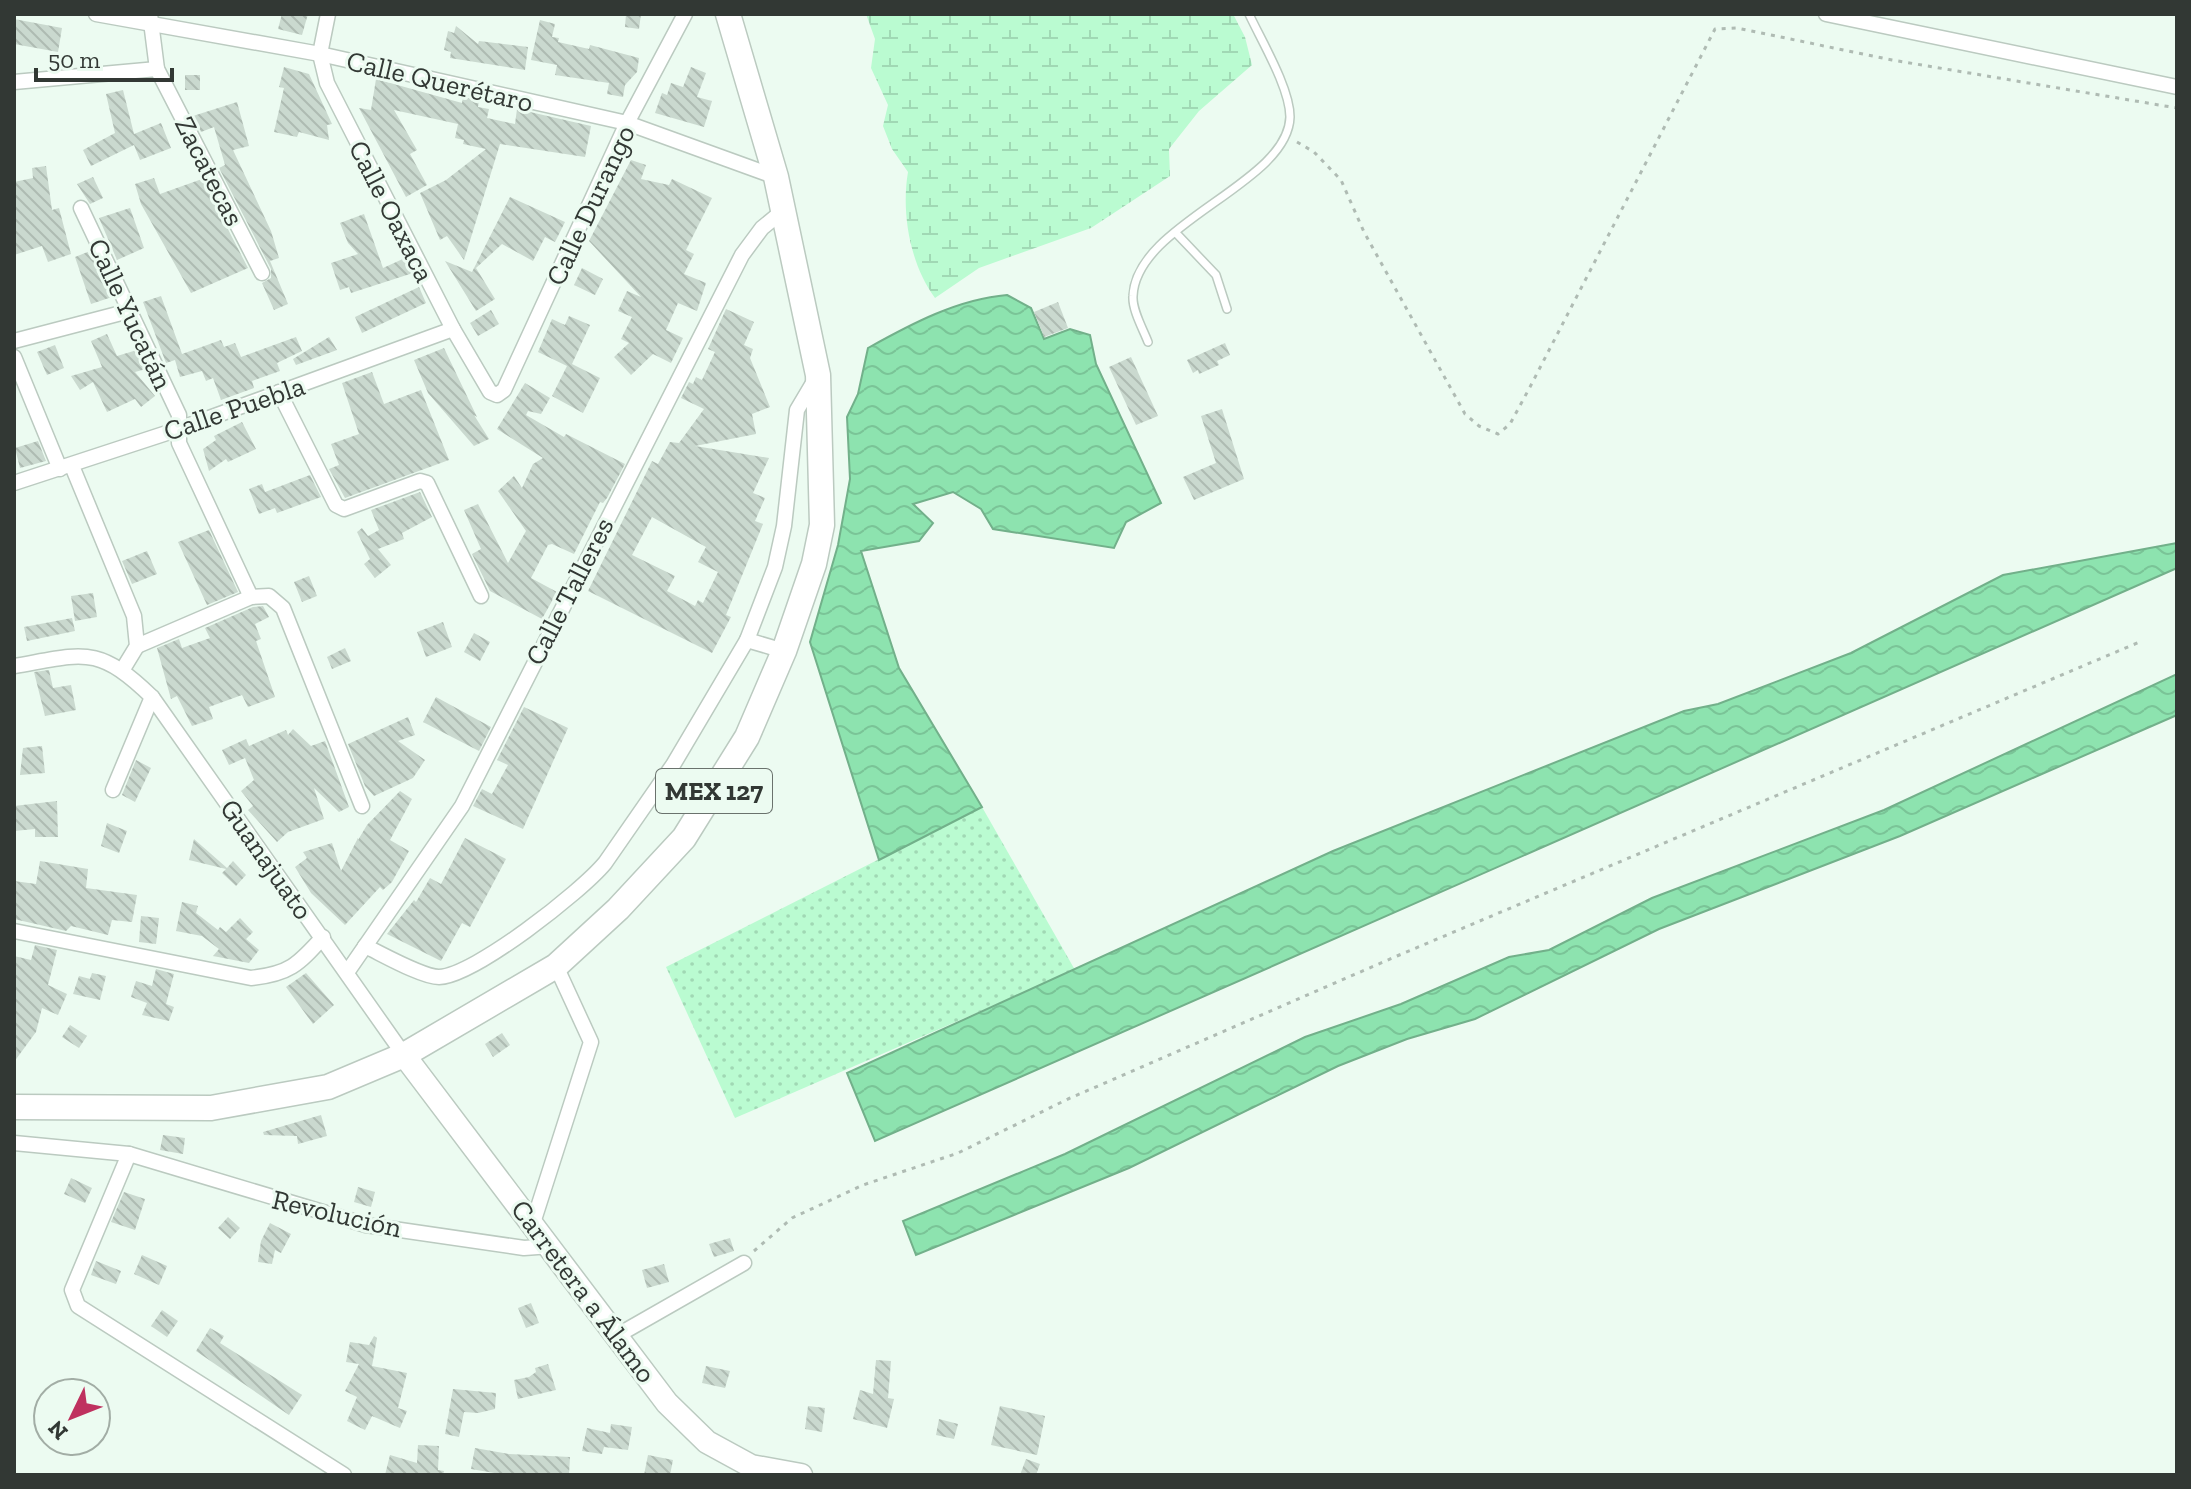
<svg xmlns="http://www.w3.org/2000/svg" width="2191" height="1489" font-family="'Zilla Slab',serif">
<defs>
<pattern id="grass-dots" width="8" height="8" patternUnits="userSpaceOnUse" patternTransform="scale(2)"><rect width="8" height="8" fill="#bafbd1"/><path d="M2 2h.1M6 6h.1" fill="none" stroke="#a0d8b4" stroke-width="1.8" stroke-linecap="round"/></pattern>
<pattern id="wetland-marsh" width="20" height="14" patternUnits="userSpaceOnUse" patternTransform="scale(2)"><rect width="20" height="14" fill="#bafbd1"/><path d="M1 5h8M5 5V1M11 12h8M15 12V8" fill="none" stroke="#a0d8b4"/></pattern>
<pattern id="water-waves" width="16" height="10" patternUnits="userSpaceOnUse" patternTransform="scale(2)"><rect width="16" height="10" fill="#8de3af"/><path d="M0 5q4-4 8 0t8 0" fill="none" stroke="#7ac497"/></pattern>
<pattern id="building-back-hatch" width="6" height="6" patternUnits="userSpaceOnUse" patternTransform="scale(2)"><rect width="6" height="6" fill="#cad9cf"/><path d="M-1 5l2 2M0 0l6 6M5-1l2 2" fill="none" stroke="#aebbb2"/></pattern>
</defs>
<rect width="100%" height="100%" fill="#ecfbf1"/>
<!-- grass -->
<polygon fill="url(#grass-dots)" points="982,807 1075,970 735,1118 666,967"/>
<!-- wetland -->
<path fill="url(#wetland-marsh)" d="M866,14h367l12,23 7,28 -53,46 -30,38 1,27 -79,52 -112,40 -44,30c-25,-34 -34,-85 -27,-126l-16,-23 -9,-23 5,-21 -17,-37 4,-29z"/>
<!-- water -->
<g fill="url(#water-waves)" stroke="#72b08a" stroke-width="2">
<path d="M1007,295l24,13 13,31 26,-10 20,6 6,29 65,139 -35,19 -12,26 -121,-19 -12,-20 -28,-17 -40,12 20,19 -14,18 -58,10 38,117 83,139 -103,53 -69,-218 28,-97 12,-66 -3,-62 11,-23 10,-46c43,-24 90,-49 139,-53z"/>
<polygon points="2177,543 2177,568 875,1141 847,1073 1333,851 1684,711 1718,704 1851,653 2003,575"/>
<polygon points="2177,674 2177,715 1900,836 1659,929 1475,1019 1407,1039 1338,1066 1129,1168 916,1255 903,1221 1065,1154 1305,1037 1401,1004 1509,957 1549,950 1652,898 1884,810"/>
</g>
<!-- building -->
<g fill="url(#building-back-hatch)" fill-rule="evenodd">
<polygon points="282,14 308,14 302,35 278,29"/>
<polygon points="626,14 641,14 639,29 625,27"/>
<polygon points="14,19 62,28 58,52 14,44"/>
<polygon points="540,20 555,24 552,37 559,38 558,42 589,49 590,45 639,58 637,72 625,85 623,97 607,94 609,83 555,75 557,65 531,60"/>
<polygon points="456,26 478,44 479,41 528,47 525,70 450,58 451,52 444,50 448,31 454,33"/>
<polygon points="284,67 309,74 332,124 327,125 329,140 299,132 297,137 274,132 284,88 279,87"/>
<polygon points="691,67 706,73 697,97 712,101 704,127 655,113 662,93 667,95 671,83 683,87"/>
<rect x="185" y="75" width="15" height="15"/>
<polygon points="376,79 462,103 463,97 479,100 478,107 489,109 487,118 515,124 517,109 591,126 585,157 500,144 464,260 447,236 440,240 420,193 446,180 486,149 463,144 464,140 455,138 458,124 394,110 417,150 410,154 427,185 406,197 359,108 371,110"/>
<polygon points="123,90 134,134 161,123 171,148 140,160 134,145 91,166 83,150 115,133 106,94"/>
<polygon points="237,102 249,146 233,150 271,231 279,258 270,261 288,304 274,310 262,283 271,278 271,269 219,168 225,165 214,127 201,132 193,116"/>
<polygon points="631,160 646,165 641,179 669,185 672,179 712,198 686,250 694,254 684,274 706,283 697,311 678,303 666,330 683,338 671,363 653,354 631,375 614,357 629,343 621,339 632,317 618,311 627,291 641,297 589,241"/>
<polygon points="46,166 52,210 59,208 71,254 48,262 42,246 14,255 14,182 33,178 32,168"/>
<polygon points="93,177 103,198 90,204 77,184"/>
<polygon points="154,178 160,194 202,179 248,268 191,293 141,204 135,184"/>
<polygon points="510,197 565,222 555,242 545,237 533,261 502,244 476,268 495,299 476,311 445,261 472,272"/>
<polygon points="130,208 144,248 117,260 99,218"/>
<polygon points="364,214 383,268 405,258 413,273 351,293 349,287 340,290 331,263 358,254 348,243 340,223"/>
<polygon points="90,251 112,297 91,304 75,257"/>
<polygon points="582,268 603,279 595,295 574,285"/>
<polygon points="419,287 426,303 362,333 355,317"/>
<polygon points="161,296 182,354 221,340 224,347 235,343 241,357 296,337 302,351 277,363 280,371 252,381 254,388 221,400 213,378 206,381 202,371 180,377 175,360 166,363 143,302"/>
<polygon points="1058,302 1068,328 1044,337 1034,312"/>
<path d="M726,309l28,13 -10,23 9,4 -3,9 20,49 -18,7 4,20 -61,12 74,12 -16,35 12,5 -10,23 8,3 -37,91 5,2 -19,36 -124,-62 64,-130 6,3 12,-22 9,1 25,-34 -23,-11 8,-16 4,2 3,-7 6,3 13,-28 -7,-3zM652,517l54,30 -8,15 20,10 -15,31 -5,-3 -3,6 -28,-15 8,-15 -43,-21z"/>
<polygon points="491,310 499,324 478,336 470,323"/>
<polygon points="569,316 590,325 572,364 600,378 583,413 552,396 567,366 538,352 552,319 565,325"/>
<polygon points="107,334 117,356 137,350 146,369 135,372 155,396 141,407 135,399 107,412 93,382 80,390 71,376 102,367 91,341"/>
<polygon points="329,337 337,350 296,365 293,359"/>
<polygon points="1225,343 1230,355 1217,361 1219,365 1199,374 1198,370 1193,373 1187,360"/>
<polygon points="55,345 64,368 47,375 37,352"/>
<polygon points="444,348 477,417 474,415 489,439 474,446 428,393 414,360"/>
<polygon points="1131,357 1158,416 1136,425 1109,367"/>
<polygon points="372,372 384,404 421,390 449,460 345,498 329,469 339,465 331,444 359,434 342,383"/>
<polygon points="525,383 550,398 541,414 528,411 526,415 564,437 566,434 625,464 607,498 603,503 600,502 574,554 552,544 548,545 531,578 557,592 542,619 490,591 472,554 481,549 464,510 478,504 508,563 526,531 498,491 514,476 522,488 533,464 543,458 497,429"/>
<polygon points="1222,409 1244,479 1194,500 1183,477 1216,463 1201,416"/>
<polygon points="242,422 256,449 228,462 226,459 209,471 203,449 216,440 214,436"/>
<polygon points="38,441 46,461 20,468 15,448"/>
<polygon points="310,475 321,497 277,513 275,508 259,514 249,489 262,484 265,492"/>
<polygon points="420,492 432,517 402,533 404,539 378,549 391,565 375,578 364,564 370,559 357,532 362,528 368,536 379,530 371,510"/>
<polygon points="209,530 238,592 207,605 178,542"/>
<polygon points="147,551 157,574 132,584 122,561"/>
<polygon points="309,576 317,596 302,602 294,582"/>
<polygon points="93,593 97,617 75,621 71,596"/>
<polygon points="263,606 269,617 255,624 261,639 256,641 275,697 248,707 242,695 209,707 213,719 192,726 177,696 171,699 157,648 179,639 182,648 210,638 205,628 253,607"/>
<polygon points="72,618 75,631 27,641 24,627"/>
<polygon points="443,622 452,647 426,657 417,632"/>
<polygon points="474,633 490,642 480,661 464,652"/>
<polygon points="345,648 351,661 332,669 327,657"/>
<polygon points="49,670 53,688 71,685 76,710 45,716 34,672"/>
<polygon points="436,697 491,727 479,751 423,722"/>
<polygon points="524,707 568,728 523,829 473,806 482,789 492,794 508,765 497,760"/>
<polygon points="408,717 415,735 398,741 425,760 413,778 374,796 365,786 348,744"/>
<polygon points="293,729 311,746 325,741 349,807 339,812 314,788 324,819 288,832 277,842 248,810 253,806 241,791 254,780 245,758 229,765 222,750 246,739 249,746 286,730 288,735"/>
<polygon points="42,746 45,773 20,775 23,748"/>
<polygon points="136,760 151,768 135,802 122,795"/>
<polygon points="400,791 412,799 390,840 409,851 392,882 383,890 380,887 345,925 311,893 295,867 307,858 303,852 332,843 341,871 358,838 358,840 367,825"/>
<polygon points="57,801 58,837 35,837 35,829 14,831 14,806"/>
<polygon points="107,823 127,831 119,853 101,846"/>
<polygon points="465,838 506,859 470,927 462,923 441,961 387,934 414,900 416,902 430,878 441,884"/>
<polygon points="194,839 227,868 233,861 246,875 236,886 222,873 226,869 189,860"/>
<polygon points="40,861 88,869 86,888 137,895 132,922 112,920 108,935 71,926 66,931 14,919 14,881 36,884"/>
<polygon points="182,902 198,906 196,913 218,930 220,927 226,932 240,918 253,932 246,939 259,950 249,963 213,956 219,949 202,936 176,931"/>
<polygon points="141,916 159,918 156,944 139,942"/>
<polygon points="35,945 57,950 48,985 67,994 58,1015 42,1008 36,1032 14,1062 14,956 31,960"/>
<polygon points="156,969 174,974 166,1004 174,1007 169,1021 142,1015 147,1003 131,997 136,981 152,986"/>
<polygon points="92,973 106,976 100,1000 73,994 79,976 90,979"/>
<polygon points="306,973 334,1005 313,1024 286,987"/>
<polygon points="70,1025 87,1036 79,1048 62,1037"/>
<polygon points="502,1033 510,1045 493,1057 485,1044"/>
<polygon points="321,1115 327,1136 298,1144 297,1136 264,1135 263,1132"/>
<polygon points="163,1135 185,1138 183,1154 160,1150"/>
<polygon points="71,1178 92,1188 85,1203 64,1194"/>
<polygon points="358,1187 375,1192 371,1207 354,1202"/>
<polygon points="124,1192 145,1199 135,1230 111,1222"/>
<polygon points="228,1217 240,1228 230,1239 218,1228"/>
<polygon points="270,1223 291,1234 281,1253 275,1250 272,1264 258,1262 261,1241"/>
<polygon points="730,1238 734,1251 714,1257 709,1244"/>
<polygon points="142,1255 167,1266 159,1285 134,1274"/>
<polygon points="96,1261 121,1271 116,1284 91,1275"/>
<polygon points="664,1264 669,1282 647,1288 642,1270"/>
<polygon points="531,1303 539,1323 526,1328 518,1308"/>
<polygon points="162,1310 178,1321 167,1337 151,1326"/>
<polygon points="210,1328 224,1336 220,1343 302,1395 289,1415 196,1351"/>
<polygon points="374,1336 377,1338 372,1366 407,1373 398,1408 407,1411 400,1428 372,1416 365,1430 347,1421 357,1397 345,1391 359,1364 346,1362 350,1342 369,1345"/>
<polygon points="876,1360 891,1361 888,1398 894,1399 887,1428 853,1419 860,1390 873,1394"/>
<polygon points="548,1364 556,1390 518,1399 514,1380 529,1377 536,1372 535,1368"/>
<polygon points="706,1366 730,1371 725,1388 702,1383"/>
<polygon points="453,1389 496,1393 495,1409 478,1413 464,1412 459,1437 445,1434"/>
<polygon points="808,1406 825,1408 822,1432 805,1429"/>
<polygon points="1000,1406 1045,1416 1037,1455 991,1445"/>
<polygon points="939,1419 958,1424 954,1439 936,1435"/>
<polygon points="611,1424 632,1427 628,1450 604,1447 602,1454 582,1451 587,1428 610,1433"/>
<polygon points="418,1445 439,1446 438,1470 444,1471 443,1475 385,1475 390,1455 417,1463"/>
<polygon points="475,1448 509,1454 570,1457 569,1475 506,1475 471,1469"/>
<polygon points="648,1455 673,1460 670,1475 644,1475"/>
<polygon points="1026,1459 1040,1464 1036,1475 1020,1475"/>
</g>
<g fill="none" stroke-linecap="round" stroke-linejoin="round">
<defs>
<g id="lane">
<polyline points="1176,233 1216,275 1227,309"/>
<path d="M1148,342c-5,-13 -16,-32 -15,-46 3,-73 155,-112 157,-179 0,-29 -29,-77 -41,-103"/>
</g>
<g id="street">
<polyline points="96,14 320,54 627,123 776,177"/>
<polyline points="150,14 157,69 262,273"/>
<polyline points="328,14 320,54 327,83 453,329 490,392 497,395 504,390 627,123 685,14"/>
<polyline points="1826,14 2177,87"/>
<polyline points="14,82 157,69"/>
<polyline points="81,208 179,415 179,443 251,597"/>
<polyline points="14,341 129,311"/>
<polyline points="14,357 60,469"/>
<polyline points="279,392 336,505 344,509 420,481 427,483 481,596"/>
<polyline points="72,466 134,616 137,646 123,669"/>
<polyline points="14,483 179,429 453,329"/>
<polyline points="747,640 784,651"/>
<polyline points="137,646 251,597 269,596 283,608 362,806"/>
<path d="M14,666c70,-12 83,-22 138,31l252,358"/>
<polyline points="113,790 152,697"/>
<path d="M14,931l237,47c38,-4 47,-13 72,-41"/>
<path d="M365,946c17,8 57,31 74,31 35,-1 142,-85 166,-114l68,-98 74,-125 28,-73 9,-41 13,-116 19,-32"/>
<polyline points="348,971 462,806 742,255 762,228 784,210"/>
<polyline points="14,1143 129,1154 366,1225 524,1248 551,1246"/>
<polyline points="129,1154 72,1290 78,1306 344,1475"/>
<polyline points="533,1223 591,1042 556,966"/>
<polyline points="618,1335 744,1263"/>
</g>
<polyline id="secondary" points="404,1055 667,1403 707,1442 751,1466 801,1475"/>
<polyline id="primary" points="14,1107 211,1108 328,1087 404,1055 556,966 618,909 684,838 747,737 784,651 814,564 822,525 818,375 776,177 728,14"/>
</defs>
<!-- lane casing -->
<use href="#lane" stroke="#bbcac0" stroke-width="10"/>
<!-- street casing -->
<use href="#street" stroke="#bbcac0" stroke-width="17"/>
<!-- secondary casing -->
<use href="#secondary" stroke="#bbcac0" stroke-width="25"/>
<!-- primary casing -->
<use href="#primary" stroke="#bbcac0" stroke-width="27"/>
<!-- path -->
<g stroke="#afbbb3" stroke-width="3" stroke-dasharray="4 6" stroke-linecap="butt">
<polyline points="1297,142 1314,152 1341,180 1364,232 1465,414 1479,426 1498,434 1510,424 1530,387 1715,29 1737,28 1892,60 2177,108"/>
<polyline points="754,1251 792,1218 863,1185 958,1153 1068,1099 1397,956 2142,641"/>
</g>
<!-- lane -->
<use href="#lane" stroke="#fff" stroke-width="7"/>
<!-- street -->
<use href="#street" stroke="#fff" stroke-width="14"/>
<!-- secondary -->
<use href="#secondary" stroke="#fff" stroke-width="22"/>
<!-- primary -->
<use href="#primary" stroke="#fff" stroke-width="24"/>
</g>
<g text-anchor="middle" stroke-width="6" stroke-linejoin="round" paint-order="stroke">
<!-- shield labels -->
<rect fill="#ecfbf1" stroke="#6a726d" stroke-width="2" x="656" y="769" width="116" height="44" rx="6"/>
<g font-size="26" font-weight="bold" fill="#323834">
<text x="714" y="800">MEX 127</text>
</g>
<!-- street labels -->
<g font-size="28" fill="#323834" stroke="#ecfbf1">
<text transform="translate(440 81) rotate(13)" y="10">Calle Querétaro</text>
<text transform="translate(210 171) rotate(63)" y="10">Zacatecas</text>
<text transform="translate(590 205) rotate(-65)" y="10">Calle Durango</text>
<text transform="translate(392 211) rotate(63)" y="10">Calle Oaxaca</text>
<text transform="translate(131 314) rotate(65)" y="10">Calle Yucatán</text>
<text transform="translate(234 408) rotate(-19)" y="10">Calle Puebla</text>
<text transform="translate(569 591) rotate(-63)" y="10">Calle Talleres</text>
<text transform="translate(267 859) rotate(55)" y="10">Guanajuato</text>
<text transform="translate(337 1213) rotate(13)" y="10">Revolución</text>
<text transform="translate(584 1291) rotate(53)" y="10">Carretera a Álamo</text>
</g>
</g>
<!-- border -->
<rect width="2191" height="1489" fill="none" stroke="#323834" stroke-width="32"/>
<!-- north arrow -->
<g transform="translate(72 1417) rotate(227)"><circle r="38" fill="#ecfbf1" stroke="#a2ada5" stroke-width="2"/>
<path d="M0-6L14 30L0 20L-14 30Z" fill="#bf315f"/>
<text y="-12" font-size="22" font-weight="bold" text-anchor="middle" fill="#323834">N</text>
</g>
<!-- scale -->
<path d="M36 68v12h136v-12" fill="none" stroke="#323834" stroke-width="4"/>
<text x="48" y="68" font-size="24" fill="#323834" stroke="#ecfbf1" stroke-width="6" paint-order="stroke">50 m</text>
</svg>
